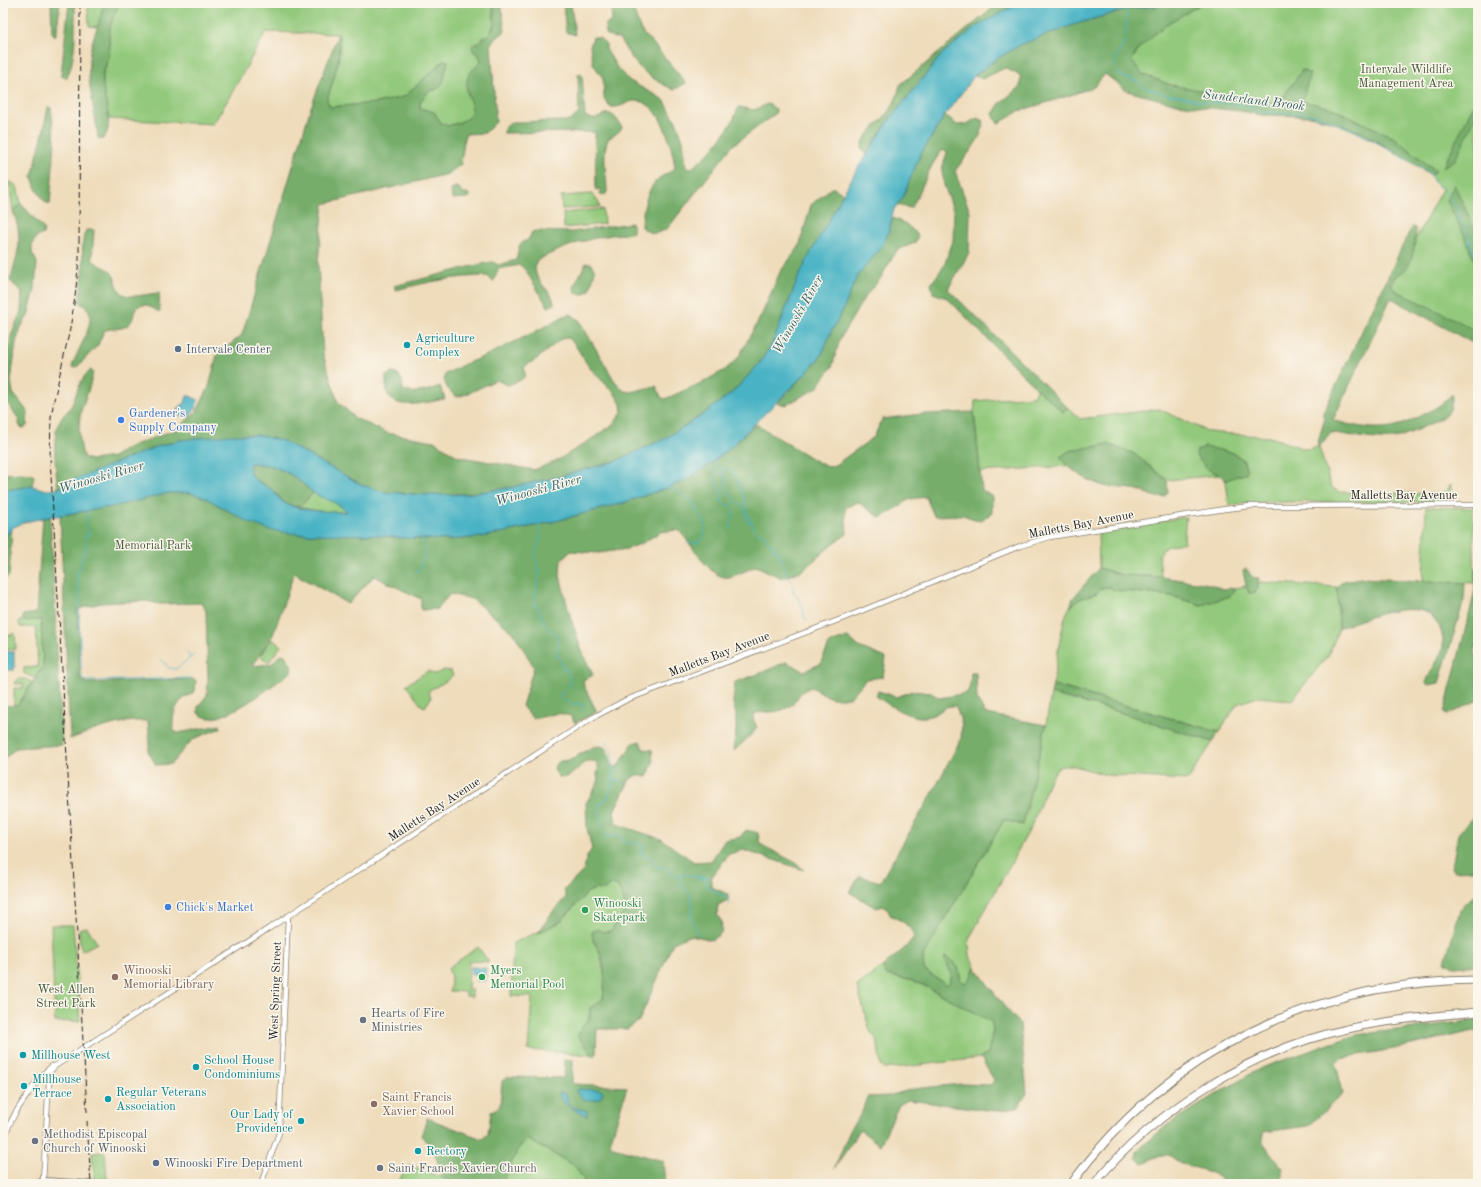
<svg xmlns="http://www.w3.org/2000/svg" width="1481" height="1187" font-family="'Old Standard TT',serif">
<rect width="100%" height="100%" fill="#fbf7ec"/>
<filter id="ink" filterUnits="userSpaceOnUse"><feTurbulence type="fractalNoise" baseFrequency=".025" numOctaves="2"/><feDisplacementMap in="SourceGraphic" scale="8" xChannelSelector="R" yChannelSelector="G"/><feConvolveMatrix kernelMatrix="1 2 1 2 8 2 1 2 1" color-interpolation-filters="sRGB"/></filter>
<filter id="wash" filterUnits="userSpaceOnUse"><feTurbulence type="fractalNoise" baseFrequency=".012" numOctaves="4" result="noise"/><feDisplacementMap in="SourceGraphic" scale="16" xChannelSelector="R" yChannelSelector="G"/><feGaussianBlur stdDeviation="0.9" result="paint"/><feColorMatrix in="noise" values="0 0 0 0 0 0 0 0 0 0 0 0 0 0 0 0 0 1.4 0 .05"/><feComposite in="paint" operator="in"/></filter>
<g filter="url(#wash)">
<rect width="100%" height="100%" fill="#efdcbb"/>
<!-- green -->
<g fill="#93c97b" stroke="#58724c">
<path d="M94,3h400l-1,4 1,15 -3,11 -11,7 -7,11 6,4 2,6 -4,6 -6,5 -4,20 5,14 1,6 -5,7 -20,7 -7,-3 -7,-11 -14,-3v-7l8,-10 9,-3 6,-6 5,-22 -4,-1 -40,37 -28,6 -46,4 -3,-6c5,-20 17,-46 11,-67l-72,-2 -40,71 -13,21 -104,-5 -6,-30v-15l5,-12 2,-16 -1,-10 1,-8 -21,-2 -1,-18z"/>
<path d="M1180,3h298v335l-88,-51 52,-98 -8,-7 -5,-9c-33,-22 -73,-44 -111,-56l-90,-13 -113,-36 59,-63z"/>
<polygon points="9,181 17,186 21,204 13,211"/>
<polygon points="592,194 598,201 600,207 562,209 561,196"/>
<polygon points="603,209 604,224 564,228 563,213"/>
<polygon points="1037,389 1063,412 1068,408 1080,419 1159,409 1209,432 1270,437 1305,449 1319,447 1331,487 1339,492 1441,494 1447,490 1451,484 1450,502 1264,502 1229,505 1226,481 1236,476 1245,474 1247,470 1243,459 1231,452 1207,469 1220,475 1167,480 1133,453 1061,457 1067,466 980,472 974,412 975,401 1033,396"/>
<path d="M313,493c12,5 25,9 34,19l-28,-1 -26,-5h8z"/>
<polygon points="1426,507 1473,508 1475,583 1423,581"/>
<polygon points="1186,517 1184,537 1185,542 1165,547 1159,555 1161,577 1122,575 1099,568 1098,531"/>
<path d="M1259,582l78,5 2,41 -10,26 -37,46 -35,-3 -20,7 -18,28 -166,-47c3,-17 8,-67 17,-78 7,-9 18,-11 27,-14l3,-5 11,-1 3,3 57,6 30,9 29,-9 6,-8 10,-2 3,7 7,-1z"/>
<polygon points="41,620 43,666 35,678 24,674 24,668 38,667 36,627 20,627 19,621"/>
<polygon points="15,633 16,649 3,650 3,638"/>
<polygon points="272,639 281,646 269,662 260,656"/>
<path d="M444,670l7,1 2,4c-9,9 -15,10 -25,16l3,7 -6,9 -4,-2 -15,-20 22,-14 7,3z"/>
<polygon points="21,679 25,679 32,682 18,705 14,705 14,688 23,688 23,684 14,684 14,683 17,680"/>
<path d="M1051,694l65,17 97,31 -25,38 -81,-5 -36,-10 -12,2 -9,12 -19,48 -62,112 1,17 5,11 -4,10 -5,6 -5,-2 -3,-14 -14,-9c4,9 12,19 3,27l-23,-15 -1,-14 81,-136 18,5 24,-100z"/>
<path d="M611,884l7,2c11,26 9,23 -7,45l-8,1 -11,7 8,14 5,26 -2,20 -13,9 -1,11 -11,17 14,19 -64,-5 4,-53 -21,-1 2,-53 47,-21 28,-30 7,-3 9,1z"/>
<polygon points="51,925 73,925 80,1021 55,1022"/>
<polygon points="87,927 97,943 82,951 80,943 79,929"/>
<polygon points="478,947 489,962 469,961 468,990 472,990 472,997 466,996 466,992 450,991 451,977 448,968"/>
<polygon points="883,966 886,975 910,980 925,986 992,1022 993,1031 988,1053 981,1058 885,1069 881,1066 877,1039 870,1031 857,986"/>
<polygon points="527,1139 575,1166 586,1184 502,1184 518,1149"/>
<polygon points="105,1152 107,1179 94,1180 92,1153"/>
<polygon points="410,1165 458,1184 398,1184 405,1168"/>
</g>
<!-- forest -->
<g fill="#76ad6b" stroke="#496444">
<polygon points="51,3 60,3 57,31 55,36 52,32"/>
<path d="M69,3h6c0,24 2,52 -8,75l-6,-2 1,-11z"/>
<path d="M103,3h17c-6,10 -11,23 -11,35 0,5 1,10 0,15 0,8 -5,13 -6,20 -3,19 14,51 0,66l-5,-1c-3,-29 -13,-57 -8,-87 3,-16 12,-32 13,-48z"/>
<path d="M494,3h7l4,28 -14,12 5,79 -11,11 -20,1 -4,30 -13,10 -124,30 -6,59 5,91 15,48 17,16 32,15 47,8 23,15 77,14 22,-9 28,-17 30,-20 8,-12 -1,-8 -6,-10 -26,-27 -16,-25 -5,-4 -7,1 -23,19 -14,9 1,9 -4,4 -13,5 -12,-5 -29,14 -10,3c-8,-5 -15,-14 -12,-23l20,-10 20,-8 46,-22 33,-18 7,-2 8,6 35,60 10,11 7,1 24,-6 2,1 4,10 4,2 36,-16 24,-13 13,-12 24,-44 18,-42 19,-25 12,-42 20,-17h3l9,6 -44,82 -27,68 -13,20 -26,28 -32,24 -37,23 -48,22 -54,15 -54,12 -42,6 -37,1 -45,-3 -22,-7 -79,-44 -103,-1 -24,7 -62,25 -36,17c-2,-18 -7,-53 2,-69 4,-6 10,-10 13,-18 4,-10 8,-26 18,-32l2,2c-2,11 -5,20 -9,30 -7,18 -6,38 0,56l8,2 21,-3 18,-11 46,-17 20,-18 12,-24 8,-32 25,-20 68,-225 28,-76c5,21 -6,47 -11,67l3,6 46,-4 28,-6 40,-37 4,1 -5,22 -6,6 -9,3 -8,10v6l14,4 7,11 7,3c45,-12 12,-23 20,-49 2,-6 9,-10 13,-16l-2,-6 -6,-4 -1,-5c10,-7 23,-12 22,-27 0,-5 -2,-11 0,-16z"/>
<polygon points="563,3 571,3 575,35 566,32"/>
<path d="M611,3h20c5,12 8,31 20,38l35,42 -12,7c-31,-16 -37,-22 -55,-52h-5l-8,-4 -1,-9 7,-4z"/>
<path d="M1002,3h16l-42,24 -33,26 -53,66 -24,35 -4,-5c-1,-14 22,-28 29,-40 4,-8 7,-15 9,-24l93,-77z"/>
<polygon points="1180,3 1203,3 1165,25 1139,48 1132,60 1142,74 1171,85 1272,103 1282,99 1302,70 1310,74 1302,101 1332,108 1395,138 1436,171 1431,175 1397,153 1363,133 1334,122 1310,116 1262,115 1247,112 1177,104 1127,91 1105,74 1094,87 1065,97 1019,111 998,124 993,114 1000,103 1020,87 1021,76 1005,68 982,79 975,75 998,58 1022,44 1073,25 1127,9"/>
<path d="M593,37l7,1 6,6v5l12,20 12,12 34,19 13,23 6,17 3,27 6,1c16,-12 30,-29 40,-46 3,-5 4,-10 7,-15l15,3 13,-6 4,1 5,5 -1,4 -43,32 -65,83c-11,5 -15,7 -25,-2 0,-15 4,-36 15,-47 6,-6 12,-5 18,-13 -3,-20 -13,-64 -38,-66 -10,-1 -13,7 -26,6l-7,-8 -1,-21 -10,-14 -3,-18z"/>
<path d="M579,73l3,2 3,41c19,11 20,-18 37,11 -3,8 -14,9 -15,15 -5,15 0,34 0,50l-2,3 -3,1 -2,-2 1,-5h-2l-3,1 -1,-58 -91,1v-4l7,-7 59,-1 9,-8 -1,-38z"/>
<polygon points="1478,96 1478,112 1455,160 1443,167"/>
<polygon points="48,107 51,108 55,141 50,204 45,202 36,189 32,176 43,133"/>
<path d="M945,115l7,5 5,5 10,-1 10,-6 6,3c3,13 -20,39 -28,50l15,41 -1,41 -21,36 120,119 -5,4 -26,-23 -90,-91 -14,-5 -2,-9 13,-18 9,-25 1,-29 -10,-27 -2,-15 5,-18 -4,-2c-14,14 -21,41 -32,58l-15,-3 7,-8 17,-42z"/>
<polygon points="1454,184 1478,236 1478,270 1465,237 1447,201"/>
<polygon points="455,187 459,188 462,194 469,194 468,198 452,199 451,189"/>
<path d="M21,204l23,25 -1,5 -7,3 -4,9v7l5,9 -2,27 -7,27 -7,11 -5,16 -5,38 2,12 15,19 -1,14 -4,2 -3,-1 -2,-9 -9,-12 -6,-12v-16l8,-42 10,-25 1,-19 -12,-11c8,-30 14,-39 3,-70z"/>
<polygon points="893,218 906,224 918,235 915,243 897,250 880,279 864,298 840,339 832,367 817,388 786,405 777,403 812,367 822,354 831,332 844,308 852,287 857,276 888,234"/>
<path d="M631,223l2,4v5c-7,3 -15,2 -22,3 -26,4 -53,14 -75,26 -5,23 17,27 18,43l-3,2 -3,1 -22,-36 -6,-6 -22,4 -4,12h-2l-4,-5c-32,0 -61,6 -92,14l-2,-4 91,-23 8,-1 5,3 18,-5c4,-11 -1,-16 12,-20l4,-8 3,-1 37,1z"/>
<path d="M1412,226l4,3c-1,11 -2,31 -10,40 -7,7 -12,5 -16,15l5,6 67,33 16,10v13l-87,-48 -58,122c22,7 47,12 70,4 6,-2 13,-6 19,-9 12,-6 22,-11 30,-21 0,7 0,15 -5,20 -8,7 -46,24 -56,25 -19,1 -37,-3 -56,-6h-5l-11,14 -2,-2 8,-27 -2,-5z"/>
<path d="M86,230h8l-2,29c7,8 13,7 18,12 6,6 6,14 10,20 6,10 29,2 39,2l1,19c-5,-1 -8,-6 -14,-7 -16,-1 -9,12 -17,19 -7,7 -17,3 -25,7l-6,14 -21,22 -3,1 -2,-1c4,-15 23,-42 17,-56 -2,-4 -6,-6 -9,-8 -1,-11 3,-21 3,-32 1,-13 -3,-29 3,-41z"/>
<polygon points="586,263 591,263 595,271 590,290 582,295 575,293 574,286"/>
<path d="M391,373l7,1 4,6 1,11c14,3 24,0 37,-5l5,13c-14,2 -48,13 -57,-4 -2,-5 -2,-13 -2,-19z"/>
<path d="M974,412l8,78 10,6v17l-12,8 -17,-6 -29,1 -8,-19 -16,2 -21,14 -9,5 -22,-16 -13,6 2,26 -13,9 -31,27 -21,8 -26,-12c-9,4 -18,9 -27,11 -19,4 -38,-36 -51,-47l-18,2 -17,11 -16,6 -28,4 -28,-2 -10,9 -1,15 8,34 13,40 12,26 -10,5 1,6 13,26 -22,11 -4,-7 -13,-3 -25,6 -11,-13 12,-39 -21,-35 -41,-33 -22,-5 -13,15 -16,1v-11l-47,-23 -26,28 -54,-31 -21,62 -21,31 19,-2 8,-8 5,-2 8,12 -1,6c-18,13 -60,47 -82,46 -4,0 -8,-3 -11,-5v-6l9,-12 1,-14 -2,-70 -4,-8 -43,1 -13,-3 -45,2 -23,6 2,68 3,4 4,2 105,-4 4,2 -1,10c-3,3 -7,5 -11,7 -10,8 -13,22 -10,33l4,2 42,-8 1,3 -28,11 -22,25 -15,1 -8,-14 2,-8 -2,-22c-27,-2 -53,9 -78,18l-10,-224 52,-8 57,-14h21l16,5 42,24 49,12 76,1 29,3 47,2 33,-3 70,-15 71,-19 58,-20 24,-15 25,-20 26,-24 63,39 9,4 7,-2 39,-28 8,-18 40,-5z"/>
<path d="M1107,444l26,9 34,27 1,12 -4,5c-9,2 -17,-4 -26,-7 -13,-3 -27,-1 -40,-6 -14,-5 -29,-15 -38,-27l9,-6z"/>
<polygon points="1205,447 1231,452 1242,459 1247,470 1245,474 1236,476 1226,481 1220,475 1207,469 1196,456 1197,450"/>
<path d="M250,463c29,2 42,10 63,30l-12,13h-8l-9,-4 -12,-12 -20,-13 -3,-4z"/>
<polygon points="21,473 31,474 34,476 32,486 12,489 3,492 3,474"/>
<polygon points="50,517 62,745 16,748 3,760 3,706 18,705 43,666 41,620 23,621 23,615 36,613 43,518"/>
<polygon points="12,528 9,576 3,581 3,540"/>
<polygon points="1099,568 1122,575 1161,577 1209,584 1222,589 1236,588 1230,596 1201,605 1171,596 1113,590 1111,587 1100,588 1097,593 1080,599 1070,607 1073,598"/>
<polygon points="1246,568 1252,577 1259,578 1256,592 1249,593 1246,586 1243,570"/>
<polygon points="1475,570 1478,570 1478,644 1476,645 1474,652 1478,661 1478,700 1447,715 1444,713 1472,603 1475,589"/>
<path d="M1361,578l104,5 -1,17 -25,83 -11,2 -2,-2c4,-13 13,-22 17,-36 1,-7 -2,-20 -7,-26 -2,-2 -5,-7 -8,-8 -23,-11 -67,7 -89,15l-2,-41 6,-6z"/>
<path d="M848,637l11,10 27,11 -3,19 -17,2 -16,19h-19l-19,-11c-16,5 -12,12 -22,19 -10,7 -23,6 -35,7l-2,6 4,8 -3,5 -20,19 2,-19v-17l-3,-12 2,-21 23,-8 28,-12 18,9 16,-7 10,-21z"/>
<path d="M971,673h5l1,27 9,14 60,11 -23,100 -19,-5 -81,136 1,14 23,15c9,-8 1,-18 -3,-27l2,-2 12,11 3,14 5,2 5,-6 4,-10 29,39 16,18 7,69 -9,15 -23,3 -87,-11 -9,5 -19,40 -20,-15 -26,39 18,-43 9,-12 6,-17 21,-1 25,-7 48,-5 30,1 3,-5 -13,-22 7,-5 5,-22 -1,-9 -67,-36 -15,-6 -24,-5 -3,-9 22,-18 9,-11c-3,-12 -14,-17 -24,-22l-2,-6 -4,-3 -8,2 -27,-16 11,-16 20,6 52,-88 29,-55 1,-14 -6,-19c-13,-1 -13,5 -23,9 -18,8 -43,-9 -57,-19l2,-5 19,6 15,-6 19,2 9,5 27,-5 3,-7z"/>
<polygon points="1053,685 1219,732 1213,742 1116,711 1051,694"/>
<path d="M640,741l3,8 9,1 1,13 -6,14 -10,-2 -7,4 -16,32 2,13 45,15 33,23 17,-1 14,-21 15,-3 6,-7 12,3 2,11 36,19 8,7 -61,-20 -14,4 -18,24v9l17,7v6l-10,5 -1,10 5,7 -1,11 -9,7 -21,-5 -18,8 -34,78 -12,8h-30l-1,26h-4l-14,-19 4,-9 7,-8 1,-11 13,-9c2,-16 3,-32 -3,-47 -4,-7 -8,-12 -8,-20l5,-3 6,3 8,-1c15,-21 18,-20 7,-45l-6,-2 -8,6 -9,-1 -7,3 -28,30 -22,11 13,-19 15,-17 -2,-7 20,-20 3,-14 5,-7 -5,-21 -1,-25 12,-20 -1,-9 2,-5 -4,-8c0,0 -6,0 -7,0 -11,4 -15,19 -29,16l-5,-7 1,-5 5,-4 10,-1 23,-13 8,-1 6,3 3,14 3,4 5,-1 15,-23z"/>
<polygon points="1478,811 1478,867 1475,870 1454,871 1452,867 1458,834"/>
<polygon points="1478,893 1478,965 1455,967 1445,961 1460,910 1465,903"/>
<path d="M1478,1020v10l-84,19 -53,9 -5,6 7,29 -34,33 -46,6v10l19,26v16h-61v-4c-10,-11 -27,-11 -40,-17 -5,-2 -9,-7 -13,-8 -11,-2 -17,7 -27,8l-5,-5 1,-7 29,-25 54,-34 41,-24 94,-33z"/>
<polygon points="565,1059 573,1060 572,1082 574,1084 627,1087 610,1143 613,1147 663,1161 665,1184 586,1184 575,1166 527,1139 518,1149 502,1184 458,1184 442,1178 434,1149 421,1136 427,1118 482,1139 488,1134 491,1112 500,1106 502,1081 508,1077 564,1078"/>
</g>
<!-- water -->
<g fill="#48b3c5" stroke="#326870" fill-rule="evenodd">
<path d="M1018,3h162l-53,6 -54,16 -51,19 -24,14 -23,17 -30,40 -25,40 -17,42 -9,12 -6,25 -6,12 -25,31 -13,31 -13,24 -9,22 -10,13 -82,81 -25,20 -24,15 -58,20 -71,19 -70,15 -33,3 -47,-2 -29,-3 -76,-1 -28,-4 -21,-8 -42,-24 -16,-5h-21l-57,14 -69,11 -18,4 -13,6 -9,12v-48l9,-3 20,-3 15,4 11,-1 10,-7 88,-35 24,-7 50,-5h28l25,6 79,44 22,7 45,3 37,-1 42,-6 54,-12 54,-15 48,-22 37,-23 32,-24 26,-28 13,-20 27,-68 11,-22 46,-83 34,-52 53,-66 33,-26zM250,463c20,1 35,6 51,19 4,3 7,7 11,10 11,8 26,9 35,20 -15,0 -52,-1 -64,-10 -5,-4 -9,-11 -15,-15 -12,-7 -20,-8 -18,-24z"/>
<path d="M187,396h3l8,4c-2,9 -7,20 -18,16l-2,-8 7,-5z"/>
<rect x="3" y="652" width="11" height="18"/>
<polygon points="471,967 486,968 486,981 477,981 477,974 471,974"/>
<polygon points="577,1089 600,1090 603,1092 601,1097 596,1100 584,1100 576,1092"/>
<path d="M560,1092l6,2 2,9 4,4 15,4v6h-1l-1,-3c-12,-4 -20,-8 -26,-19z"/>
</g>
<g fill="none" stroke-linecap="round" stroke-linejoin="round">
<!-- stream -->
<g stroke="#48b3c5" stroke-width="1">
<path d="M1127,8c0,11 0,21 -2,32 -3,11 -12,16 -10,30l6,6 16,5 7,6 23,8 12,1 19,5 47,4 16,6 9,2h34l23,6 32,14 61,34 9,6 5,9 5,5"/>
<polyline points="1442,188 1448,193 1451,201 1458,209 1459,219 1469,235 1470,245 1478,263"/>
<path d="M715,460c3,14 11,6 17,13 3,3 5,8 9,13l-1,2c6,10 5,19 9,29l2,1c2,11 2,14 13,17 3,5 9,10 11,15l4,3 7,21 3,3 4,7v7l8,12 3,13 3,4"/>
<polyline points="709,464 716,475 716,480 719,489 722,491 723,497 720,501 727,506 732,505 734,514 730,529"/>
<polyline points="720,469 726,479 726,486 730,494 733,496 736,502 741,505 745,511 746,520 751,523"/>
<path d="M668,487l1,1c6,0 19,11 25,15l1,6 6,6 5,11 -4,14 -8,4 -3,-2 -4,1"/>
<path d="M87,511c1,4 -1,5 -1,9 -1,3 0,8 1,12l3,1 -4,4v10l-8,25 -1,10 2,15 1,51 2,31 3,2 105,-3"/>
<path d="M536,524c10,11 0,21 -1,33 0,5 4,10 4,15 1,12 -10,30 1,39v4c4,4 4,8 6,12 3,4 5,2 8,6 5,5 7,13 2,17l1,5 3,3 3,11h4c4,13 6,17 -6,24v4l3,4h5l3,3h10l2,6"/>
<polyline points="416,573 421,567 425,553 423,539"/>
<polyline points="186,651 190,657"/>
<polyline points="161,659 169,668 176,669 195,654"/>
<path d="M603,740l6,6 3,6 -1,5 3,8 -2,18 1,2 -2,2 -3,11 -9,6 1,6 -1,3c3,7 2,17 7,23h14l7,8h4l7,-2 4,4 1,4 -3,3 3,2 7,2 8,10h6l5,2 3,6 3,1c5,-2 14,-2 20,0l2,2h4l5,3 1,6 14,8h4l2,2 2,7"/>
<polyline points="613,776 616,780 619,781 622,784"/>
<path d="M678,875l5,13 6,5 2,4 2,15 -2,6c4,5 3,12 8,17"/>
<polyline points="696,876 709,878"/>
</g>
</g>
</g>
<g filter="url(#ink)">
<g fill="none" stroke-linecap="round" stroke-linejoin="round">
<defs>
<g id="tertiary">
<polyline points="3,6 4,3"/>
<polyline points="42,1075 52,1066 55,1066 288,916 592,718 626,700 844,618 1020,546 1050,537 1225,509 1251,506 1478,505"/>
<path d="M3,1168c0,-10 0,-21 2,-31 6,-23 23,-41 35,-61l7,-1 8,-9"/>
<polyline points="3,1178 4,1184"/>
<polyline points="43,1181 49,1082 46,1074"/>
<polyline points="261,1184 279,1133 288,916"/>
</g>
<polyline id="primary" points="38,1184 43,1181 90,1184"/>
<g id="motorway">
<path d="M1071,1184c97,-134 244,-203 407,-204"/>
<path d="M1094,1184c63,-76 160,-136 258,-156 41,-9 84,-12 126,-16"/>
</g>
</defs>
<!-- tertiary casing -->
<use href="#tertiary" stroke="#867c6c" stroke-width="6"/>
<!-- primary casing -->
<use href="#primary" stroke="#867c6c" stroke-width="8"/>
<!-- motorway casing -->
<use href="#motorway" stroke="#867c6c" stroke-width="9"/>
<!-- tertiary -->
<use href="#tertiary" stroke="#fff" stroke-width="4.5"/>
<!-- primary -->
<use href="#primary" stroke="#fff" stroke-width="6"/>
<!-- motorway -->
<use href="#motorway" stroke="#fff" stroke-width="7"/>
<!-- rail -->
<g stroke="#1c1c1c" stroke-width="1" stroke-dasharray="6 3" stroke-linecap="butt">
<polyline points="80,3 79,259 75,297 70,329 54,400 51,418 50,457 87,1112"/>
<polyline points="87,1121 91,1184"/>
</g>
</g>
</g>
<!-- markers -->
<g fill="#0f9aa8" stroke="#fbf7ec" stroke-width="1.5">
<circle cx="407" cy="345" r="4"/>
<circle cx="23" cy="1055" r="4"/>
<circle cx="196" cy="1067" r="4"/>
<circle cx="24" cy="1086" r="4"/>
<circle cx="108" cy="1099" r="4"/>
<circle cx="301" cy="1121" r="4"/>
<circle cx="418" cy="1151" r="4"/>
</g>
<g fill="#5c6f8a" stroke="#fbf7ec" stroke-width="1.5">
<circle cx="178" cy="349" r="4"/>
<circle cx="156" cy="1163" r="4"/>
</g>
<g fill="#3f7fe0" stroke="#fbf7ec" stroke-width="1.5">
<circle cx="121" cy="420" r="4"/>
<circle cx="168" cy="907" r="4"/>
</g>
<g fill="#2e9e5b" stroke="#fbf7ec" stroke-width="1.5">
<circle cx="585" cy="910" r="4"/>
<circle cx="482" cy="977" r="4"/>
</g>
<g fill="#8d6e63" stroke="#fbf7ec" stroke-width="1.5">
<circle cx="115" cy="977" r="4"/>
<circle cx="374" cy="1104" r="4"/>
</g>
<g fill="#6b7280" stroke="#fbf7ec" stroke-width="1.5">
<circle cx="363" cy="1020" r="4"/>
<circle cx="35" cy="1141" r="4"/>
<circle cx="380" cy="1168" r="4"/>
</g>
<g text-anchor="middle" stroke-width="3" stroke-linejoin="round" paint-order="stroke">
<!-- park labels -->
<g font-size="12" fill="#46593d" stroke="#fbf7ec">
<text x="1406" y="73">Intervale Wildlife<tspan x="1406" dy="14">Management Area</tspan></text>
<text x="153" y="549">Memorial Park</text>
<text x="66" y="993">West Allen<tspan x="66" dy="14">Street Park</tspan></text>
</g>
<!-- culture labels -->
<g font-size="12" fill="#0d838f" stroke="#fbf7ec" text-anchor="start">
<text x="415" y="342">Agriculture<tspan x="415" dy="14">Complex</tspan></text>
<text x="31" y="1059">Millhouse West</text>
<text x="204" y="1064">School House<tspan x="204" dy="14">Condominiums</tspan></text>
<text x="32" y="1083">Millhouse<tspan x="32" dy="14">Terrace</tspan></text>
<text x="116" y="1096">Regular Veterans<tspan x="116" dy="14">Association</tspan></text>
<text x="293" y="1118" text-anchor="end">Our Lady of<tspan x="293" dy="14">Providence</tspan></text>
<text x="426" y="1155">Rectory</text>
</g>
<!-- service labels -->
<g font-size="12" fill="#4e5e75" stroke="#fbf7ec" text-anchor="start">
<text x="186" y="353">Intervale Center</text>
<text x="164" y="1167">Winooski Fire Department</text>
</g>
<!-- shop labels -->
<g font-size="12" fill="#366cbe" stroke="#fbf7ec" text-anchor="start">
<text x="129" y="417">Gardener's<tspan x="129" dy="14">Supply Company</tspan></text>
<text x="176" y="911">Chick's Market</text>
</g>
<!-- street labels -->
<g font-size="12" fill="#1c1c1c" stroke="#fbf7ec">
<text x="1404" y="499">Malletts Bay Avenue</text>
<text transform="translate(1081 524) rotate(-11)" y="4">Malletts Bay Avenue</text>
<text transform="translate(719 654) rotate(-21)" y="4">Malletts Bay Avenue</text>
<text transform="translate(434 809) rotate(-33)" y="4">Malletts Bay Avenue</text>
<text transform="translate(275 991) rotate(-88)" y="4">West Spring Street</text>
</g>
<!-- leisure labels -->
<g font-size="12" fill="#27864d" stroke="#fbf7ec" text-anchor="start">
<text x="593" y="907">Winooski<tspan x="593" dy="14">Skatepark</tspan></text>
<text x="490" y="974">Myers<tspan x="490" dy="14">Memorial Pool</tspan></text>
</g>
<!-- education labels -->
<g font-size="12" fill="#785e54" stroke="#fbf7ec" text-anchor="start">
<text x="123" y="974">Winooski<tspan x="123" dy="14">Memorial Library</tspan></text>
<text x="382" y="1101">Saint Francis<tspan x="382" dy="14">Xavier School</tspan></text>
</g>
<!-- worship labels -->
<g font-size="12" fill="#5b616d" stroke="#fbf7ec" text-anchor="start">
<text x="371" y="1017">Hearts of Fire<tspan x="371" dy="14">Ministries</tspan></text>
<text x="43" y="1138">Methodist Episcopal<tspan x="43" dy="14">Church of Winooski</tspan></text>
<text x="388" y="1172">Saint Francis Xavier Church</text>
</g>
<!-- water labels -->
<g font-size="13" font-style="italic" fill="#306068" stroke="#fbf7ec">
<text transform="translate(1254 99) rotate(7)" y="5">Sunderland Brook</text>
<text transform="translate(797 314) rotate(-60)" y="5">Winooski River</text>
<text transform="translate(101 476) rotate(-16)" y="5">Winooski River</text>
<text transform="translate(538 489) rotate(-15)" y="5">Winooski River</text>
</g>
</g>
<!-- margin -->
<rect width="1481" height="1187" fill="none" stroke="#fbf7ec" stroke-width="16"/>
</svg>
